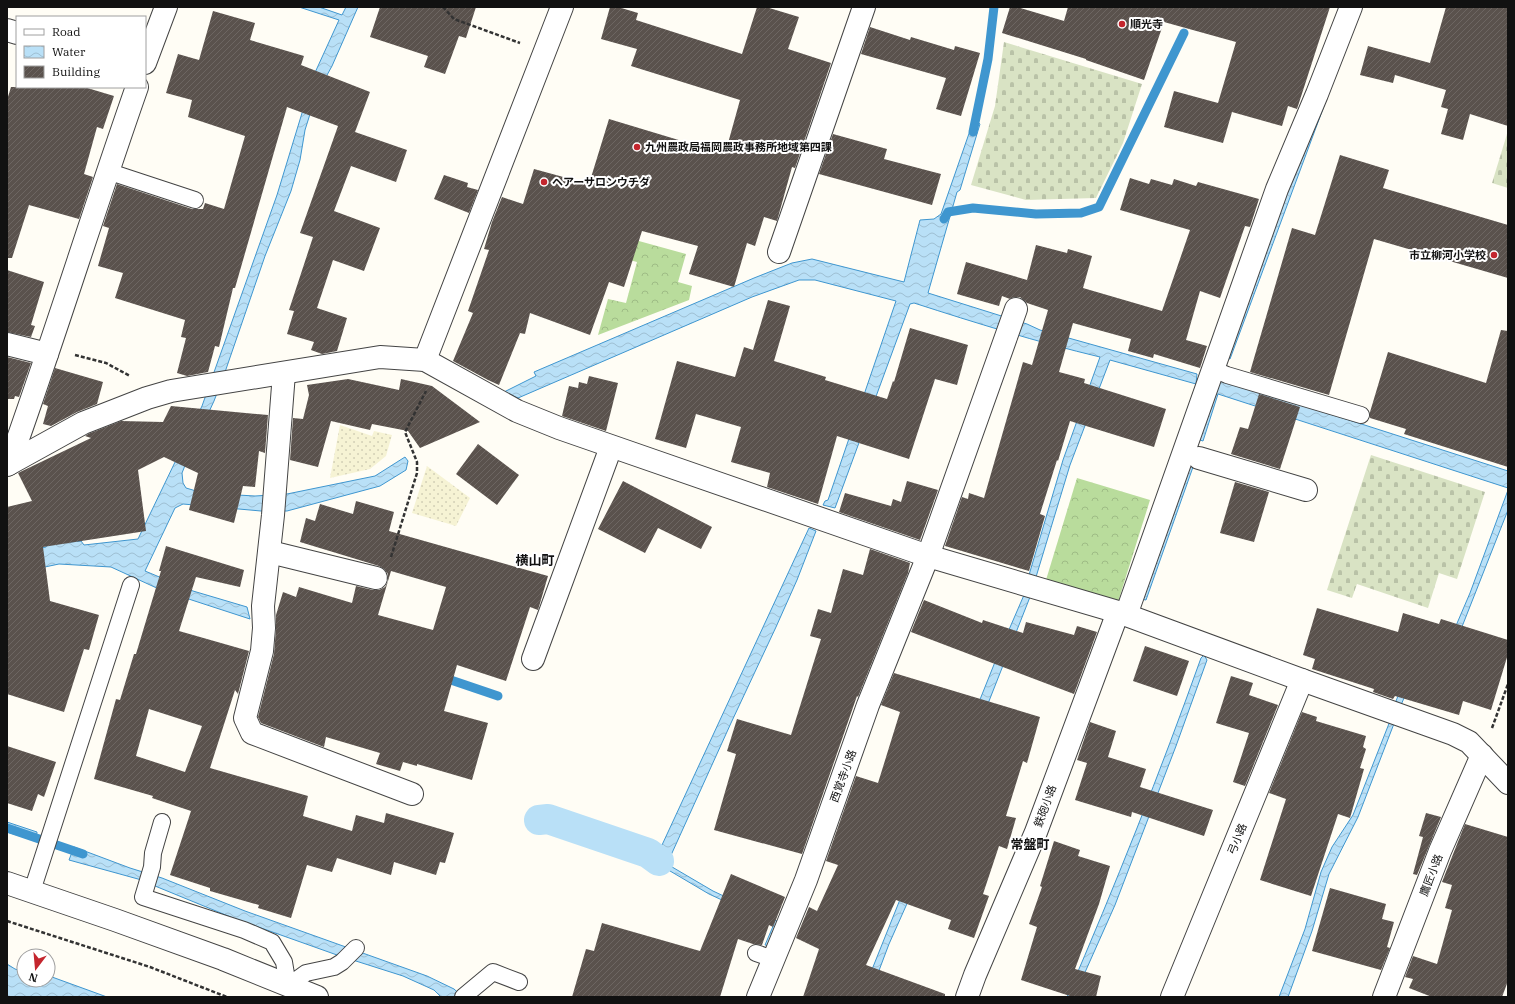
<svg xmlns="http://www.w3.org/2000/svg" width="1515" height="1004" font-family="'IBM Plex Serif','Noto Sans JP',serif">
<defs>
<pattern id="farmland-dots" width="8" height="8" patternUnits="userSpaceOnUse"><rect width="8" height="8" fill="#f6f3d4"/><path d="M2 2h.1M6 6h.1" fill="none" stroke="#d2cfb5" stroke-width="1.8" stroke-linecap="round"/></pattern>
<pattern id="forest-crowns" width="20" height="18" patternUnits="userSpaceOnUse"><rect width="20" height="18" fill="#b9dc9c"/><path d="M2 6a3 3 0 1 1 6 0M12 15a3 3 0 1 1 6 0" fill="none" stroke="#9ebc85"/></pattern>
<pattern id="cemetery-stones" width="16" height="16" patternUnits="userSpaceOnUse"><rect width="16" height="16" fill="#d9e3c4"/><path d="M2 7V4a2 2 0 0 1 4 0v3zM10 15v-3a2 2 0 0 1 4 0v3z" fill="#b9c2a7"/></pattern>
<pattern id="water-waves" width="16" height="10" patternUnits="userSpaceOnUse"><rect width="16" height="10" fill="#b9e0f7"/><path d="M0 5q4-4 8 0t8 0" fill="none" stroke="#9ebfd3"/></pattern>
<pattern id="building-hatch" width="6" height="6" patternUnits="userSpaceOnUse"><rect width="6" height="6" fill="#5a524d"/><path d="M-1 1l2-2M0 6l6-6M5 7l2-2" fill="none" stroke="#6d6662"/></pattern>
</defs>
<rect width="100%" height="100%" fill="#fffdf5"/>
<!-- farmland -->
<g fill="url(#farmland-dots)">
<polygon points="340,425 372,436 374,431 392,435 386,456 370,469 330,478"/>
<polygon points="427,466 470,498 456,526 412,513"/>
</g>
<!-- forest -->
<g fill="url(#forest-crowns)">
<polygon points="628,238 686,254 678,282 692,286 689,300 598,335 608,299 626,303 637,262 622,258"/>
<polygon points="1077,478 1150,500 1118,602 1046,580"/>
</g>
<!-- cemetery -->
<g fill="url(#cemetery-stones)">
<polygon points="1004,42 1142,84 1123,143 1096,198 1026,200 971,185 995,106"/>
<polygon points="1507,134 1508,135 1508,188 1492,183"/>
<polygon points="1371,455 1485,492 1457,579 1439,573 1428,608 1357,584 1352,598 1327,590"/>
</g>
<!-- water -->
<g fill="url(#water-waves)" stroke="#3f96cf">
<polygon points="299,7 319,7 342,15 346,7 358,7 332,66 316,95 305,130 300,160 291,191 265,256 224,375 214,401 190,453 182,473 183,483 186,488 203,493 255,496 287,494 375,476 405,457 408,461 406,470 380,486 287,511 261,511 183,504 175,508 145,571 193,591 247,607 250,619 161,590 111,567 59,564 7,575 7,556 46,547 47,544 81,541 84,545 138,539 202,406 277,195 313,77 339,20"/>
<polygon points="1321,105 1324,106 1230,359 1225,357 1239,313"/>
<path d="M975,120l5,4 -20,66 -3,2 -29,101 99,31 13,6 157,44 -1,10 -86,-24 -40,105 -34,112 -7,-2 34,-115 37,-103c-63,-15 -124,-34 -186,-54l-4,1 -75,204 -12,-3 2,-4 3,-1 68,-199 -81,-21h-16l-47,17 -234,101 -14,-6 32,-16 -2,-4 220,-94 38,-15 20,-4 92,23 16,-62 14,-1 7,-5 32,-92z"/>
<polygon points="1218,378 1508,471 1508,488 1218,394 1203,441 1197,439"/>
<polygon points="1187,465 1193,467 1146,600 1141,599"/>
<polygon points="1508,490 1508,510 1454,647 1419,663 1401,705 1396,701 1412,661 1449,642 1470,593"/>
<polygon points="809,528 816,531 797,580 776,627 731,723 667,864 713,891 779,922 770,946 765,945 774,924 709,894 665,868 653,865 651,860 651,850 662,845"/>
<polygon points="1024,595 1030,597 926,861 889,944 869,997 861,997 995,662"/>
<path d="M1204,655l3,5 -31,86 -61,159 -41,92h-7c48,-111 93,-224 134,-339z"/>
<polygon points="1390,721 1395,721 1358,817 1329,874 1312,931 1288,997 1279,997 1305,929 1321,872 1332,847 1353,815"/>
<polygon points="7,822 37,832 36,841 7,832"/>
<polygon points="74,847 130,868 162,878 245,911 427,976 454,989 463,997 441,997 434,990 403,976 337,955 233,918 138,879 69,860"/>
<polygon points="7,964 15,969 24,972 24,980 48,980 48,977 52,977 107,997 7,997"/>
</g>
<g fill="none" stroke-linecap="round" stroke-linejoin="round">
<!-- stream -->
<g stroke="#3f96cf" stroke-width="9">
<polyline points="973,132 988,59 994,7"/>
<polyline points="944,219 948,212 973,208 1036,214 1081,213 1099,207 1184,33"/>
<polyline points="442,677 498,696"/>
<polyline points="7,828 83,854"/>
</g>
<!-- canal -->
<polyline stroke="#b9e0f7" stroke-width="30" points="539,820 548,819 648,853 659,861"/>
</g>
<!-- building -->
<g fill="url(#building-hatch)" fill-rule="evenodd">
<polygon points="380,7 476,7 466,38 459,36 445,74 424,67 428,56 370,37"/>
<polygon points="610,7 618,7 638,13 636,20 742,54 757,7 766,7 799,17 788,49 831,63 795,168 792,167 777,221 764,217 755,246 747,243 734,287 689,274 698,246 642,231 624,287 609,282 590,335 530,313 525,334 520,333 499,385 488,380 453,361 473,313 468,311 489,250 484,249 492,222 502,197 523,204 534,169 589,184 609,119 725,154 740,100 631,66 637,49 601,39"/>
<polygon points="1010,7 1017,7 1064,21 1068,7 1330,7 1297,109 1288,106 1282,126 1232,112 1223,143 1164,127 1174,91 1218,103 1236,42 1164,22 1144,80 1086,60 1086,59 1002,33"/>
<polygon points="1446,7 1508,7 1508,126 1470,114 1463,140 1441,134 1448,109 1441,107 1446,90 1395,75 1393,83 1360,75 1368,46 1430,63"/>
<polygon points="213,11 255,23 250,40 304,56 301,65 370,92 355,132 407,150 396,182 351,166 334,211 380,228 364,271 333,260 317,308 347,318 337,351 322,354 311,350 314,342 287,334 294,311 289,310 313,237 300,233 338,126 287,107 235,288 233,288 219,347 215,346 208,372 187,376 177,373 186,338 181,337 185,320 115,298 123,273 98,266 109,228 103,226 117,184 192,209 203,209 205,203 224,209 245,136 188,117 192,100 166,93 178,54 199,60"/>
<polygon points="870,27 910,40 911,37 954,50 955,46 980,53 961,116 936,109 946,78 861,54"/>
<polygon points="11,87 84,87 114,96 103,129 97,127 84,174 93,177 79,219 29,205 12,258 7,258 7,100"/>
<polygon points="833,134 887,149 884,159 941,174 932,205 819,174"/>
<polygon points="1340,155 1389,170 1383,188 1508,225 1508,278 1374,239 1329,395 1250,372 1292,228 1315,235"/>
<polygon points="444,175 468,183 467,187 478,190 469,213 434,199"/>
<polygon points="1130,178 1149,184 1151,179 1172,185 1174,179 1196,186 1198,182 1259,199 1250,227 1245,226 1220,298 1200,291 1186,340 1207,346 1200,368 1154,354 1153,358 1128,351 1131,339 1073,323 1059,372 1085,379 1084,383 1166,409 1154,447 1070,421 1058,461 1057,460 1040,514 1045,516 1029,571 945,546 962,497 968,499 969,493 984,498 1023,362 1032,365 1048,310 1027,303 1020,297 1014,297 1010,299 1002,296 999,306 957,294 966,262 1027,280 1036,245 1067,253 1068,249 1092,256 1083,288 1162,311 1190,230 1120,210"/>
<polygon points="7,270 44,282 31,325 35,326 31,337 7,332"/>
<polygon points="768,300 790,306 774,361 826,377 825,380 887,399 893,381 894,382 910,328 968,345 957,385 935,379 909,459 837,436 818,504 767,487 770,473 731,462 741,427 696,414 686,448 655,439 677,361 735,377 744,347 753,350"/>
<polygon points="1501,330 1508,331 1508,467 1404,434 1406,429 1370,418 1370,412 1388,352 1486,383"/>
<polygon points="7,357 31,363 19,397 15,396 14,399 7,399"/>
<polygon points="55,368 103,382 97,404 77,412 51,426 43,424 48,406 43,404"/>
<polygon points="589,376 618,383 606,431 562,416 569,386 578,388 579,382 587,384"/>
<polygon points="348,379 399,390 401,379 432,386 480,422 420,448 408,431 372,424 370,430 331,421 318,467 290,460 293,418 303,419 309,395 307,385"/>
<polygon points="1259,394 1300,407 1280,469 1231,454 1240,427 1248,429"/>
<polygon points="171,406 268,415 265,453 259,451 255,487 243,486 234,523 189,510 198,473 164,457 138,470 146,531 43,547 50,601 99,615 89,650 84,649 64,712 7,694 7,507 32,501 18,473 91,438 85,436 88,434 121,421 163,422"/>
<polygon points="478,444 519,475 497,505 456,474"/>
<polygon points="623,481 712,527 701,549 658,528 645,553 598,529"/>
<polygon points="907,481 938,490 920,540 839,512 845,493 891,506 893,499 901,502"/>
<polygon points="1235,482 1269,492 1254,542 1220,533"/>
<polygon points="356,501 394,512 389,531 548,576 538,610 530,607 506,681 457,665 444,711 488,723 472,780 417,764 417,766 403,762 400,771 376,764 380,753 326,737 324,747 261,723 258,717 274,654 276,629 276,615 283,592 296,597 299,587 352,603 356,586 373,590 379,590 385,587 388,581 378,615 433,630 446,587 391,571 388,581 388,574 384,569 379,566 300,542 306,518 315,521 320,504 353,514"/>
<path d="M166,546l78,24 -4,17 -44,-10 -17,54 70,20 -11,43 -3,-4 -25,78 98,28 -5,20 49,15 4,-16 28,8 2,-10 68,20 -9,30 -5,-1 -4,13 -42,-13 -3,13 -54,-17 -5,14 -25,-7 -16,53 -33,-10 1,-3 -49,-14v-3l-40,-13 21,-64 -39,-13 1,-2 -59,-17 22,-80 4,1 14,-46h2l25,-83h-2zM149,709l53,17 -17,46 -49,-16z"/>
<polygon points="870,549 910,563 908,573 858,697 857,696 802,854 714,830 736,754 727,751 737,719 791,735 821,639 810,636 818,609 831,613 843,569 863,575"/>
<polygon points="924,600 982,623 983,620 1023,633 1026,622 1074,635 1077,626 1097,632 1074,694 911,632"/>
<polygon points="1317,608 1398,632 1403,613 1439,624 1441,619 1508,640 1508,654 1491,710 1463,701 1459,715 1395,696 1393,699 1373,692 1374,689 1312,669 1315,659 1303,655"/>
<polygon points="1145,646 1189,661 1177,696 1133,681"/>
<polygon points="894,673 1040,717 1027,763 1023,761 1006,816 1016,818 1007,849 999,846 983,894 989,896 974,938 948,929 951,920 896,900 866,965 945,994 945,997 803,997 819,949 796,938 809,907 817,911 838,865 826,861 856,776 878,783 900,712 881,705"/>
<polygon points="1231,676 1253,683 1249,695 1278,705 1245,786 1233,782 1249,733 1216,723"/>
<polygon points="1302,712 1317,717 1316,721 1366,736 1363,747 1366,749 1360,768 1364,769 1350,818 1338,814 1311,896 1260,880 1286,799 1269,793"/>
<polygon points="1090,722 1116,731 1108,757 1146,769 1140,787 1213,810 1204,836 1132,812 1131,817 1075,800 1087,763 1077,760"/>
<polygon points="7,746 56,762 44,797 38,794 32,811 7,803"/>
<polygon points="1426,813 1441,817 1417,875 1413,874 1423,837 1419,836"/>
<polygon points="1465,824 1508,837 1508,981 1502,997 1432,997 1409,988 1413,979 1405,977 1413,956 1437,964 1452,910 1445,908 1452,885 1442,882"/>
<polygon points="1054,841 1080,850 1078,856 1110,866 1099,904 1075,969 1101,976 1096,997 1073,997 1021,980 1037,927 1029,924 1042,887 1040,886"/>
<polygon points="731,874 785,897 773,927 769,925 762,945 753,944 738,939 720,997 572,997 586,949 594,951 602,923 700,951"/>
<polygon points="1330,888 1386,904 1382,919 1394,922 1387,947 1390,948 1381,970 1312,951"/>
</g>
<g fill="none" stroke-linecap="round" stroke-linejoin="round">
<defs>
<g id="service">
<polyline points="107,171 195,200"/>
<polyline points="1213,369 1227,375 1361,415"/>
<polyline points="162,822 153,853 152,867 143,897 244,930 272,942 284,962 288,986 306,973 334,967 342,962 356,948"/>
<polyline points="32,891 131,585"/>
<polyline points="756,953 773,959"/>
<polyline points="463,997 493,972 519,982"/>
</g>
<g id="minor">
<polyline points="7,30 17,33"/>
<polyline points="145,63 166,7"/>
<polyline points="779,252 864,7"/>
<polyline points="7,344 47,354"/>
<polyline points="425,360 562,7"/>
<polyline points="284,373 273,515 263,606 264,628 262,651 245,718 252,733 412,794"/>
<polyline points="1199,458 1306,490"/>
<path d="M9,464c45,-125 84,-252 128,-377"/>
<polyline points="7,465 83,423 147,398 171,391 380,357 425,360 517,411 559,428 928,556 1118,612 1302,680 1453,734 1469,742 1508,783"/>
<polyline points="270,552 376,578"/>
<polyline points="1126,615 1277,189 1317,94 1351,7"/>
<polyline points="533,659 611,447"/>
<polyline points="7,883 115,920 223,959 317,997"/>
<polyline points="758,997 806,880 868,705 928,556 1016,309"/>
<polyline points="967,997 975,975 1036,832 1118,612"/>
<polyline points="1172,997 1302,680"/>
<polyline points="1384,997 1440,851 1482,755"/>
</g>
</defs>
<!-- service casing -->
<use href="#service" stroke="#444" stroke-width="18"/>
<!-- minor casing -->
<use href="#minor" stroke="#444" stroke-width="24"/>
<!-- path -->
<g stroke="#333" stroke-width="2.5" stroke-dasharray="4 2" stroke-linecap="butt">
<polyline points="443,7 454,19 520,43"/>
<polyline points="75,355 106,363 130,376"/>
<polyline points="391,557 417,473 417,462 405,432 426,391"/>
<polyline points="1492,728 1508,684"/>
<polyline points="7,921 150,967 227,997"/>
</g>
<!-- service -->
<use href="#service" stroke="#fff" stroke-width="16"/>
<!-- minor -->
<use href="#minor" stroke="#fff" stroke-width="22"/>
</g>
<!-- markers -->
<g fill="#c4262e" stroke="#fff" stroke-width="1.5">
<circle cx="1122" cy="24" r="4"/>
<circle cx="637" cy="147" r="4"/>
<circle cx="544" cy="182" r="4"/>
<circle cx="1494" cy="255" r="4"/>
</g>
<g text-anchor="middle" stroke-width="4" stroke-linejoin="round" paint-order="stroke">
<!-- poi labels -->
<g font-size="11" font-weight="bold" fill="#111" stroke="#fff" text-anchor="start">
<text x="1130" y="28">順光寺</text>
<text x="645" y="151">九州農政局福岡農政事務所地域第四課</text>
<text x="552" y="186">ヘアーサロンウチダ</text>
<text x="1486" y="259" text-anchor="end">市立柳河小学校</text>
</g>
<!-- street labels -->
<g font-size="11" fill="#111" stroke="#fff">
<text transform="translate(843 776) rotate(-70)" y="4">西覚寺小路</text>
<text transform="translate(1045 806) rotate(-70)" y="4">鉄砲小路</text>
<text transform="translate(1237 839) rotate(-68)" y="4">弓小路</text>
<text transform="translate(1431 875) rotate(-69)" y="4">鷹匠小路</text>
</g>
<!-- quarter labels -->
<g font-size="13" font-weight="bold" fill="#111" stroke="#fff">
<text x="535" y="565">横山町</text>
<text x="1030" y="849">常盤町</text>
</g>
</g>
<!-- border -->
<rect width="1515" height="1004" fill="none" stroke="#111111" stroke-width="16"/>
<!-- legend -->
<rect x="16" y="16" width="130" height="72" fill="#ffffff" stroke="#a0a0a0"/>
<rect x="24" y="29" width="20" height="6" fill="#ffffff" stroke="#a0a0a0"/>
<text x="52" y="36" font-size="12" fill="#111111">Road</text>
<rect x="24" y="46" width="20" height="12" fill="url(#water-waves)" stroke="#a0a0a0"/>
<text x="52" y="56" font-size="12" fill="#111111">Water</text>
<rect x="24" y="66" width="20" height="12" fill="url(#building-hatch)" stroke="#a0a0a0"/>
<text x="52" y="76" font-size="12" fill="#111111">Building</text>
<!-- north arrow -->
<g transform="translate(36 968) rotate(196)"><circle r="19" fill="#ffffff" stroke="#a0a0a0"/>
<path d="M0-3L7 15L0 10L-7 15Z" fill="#c4262e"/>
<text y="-6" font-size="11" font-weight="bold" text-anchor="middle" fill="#111111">N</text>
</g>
</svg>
